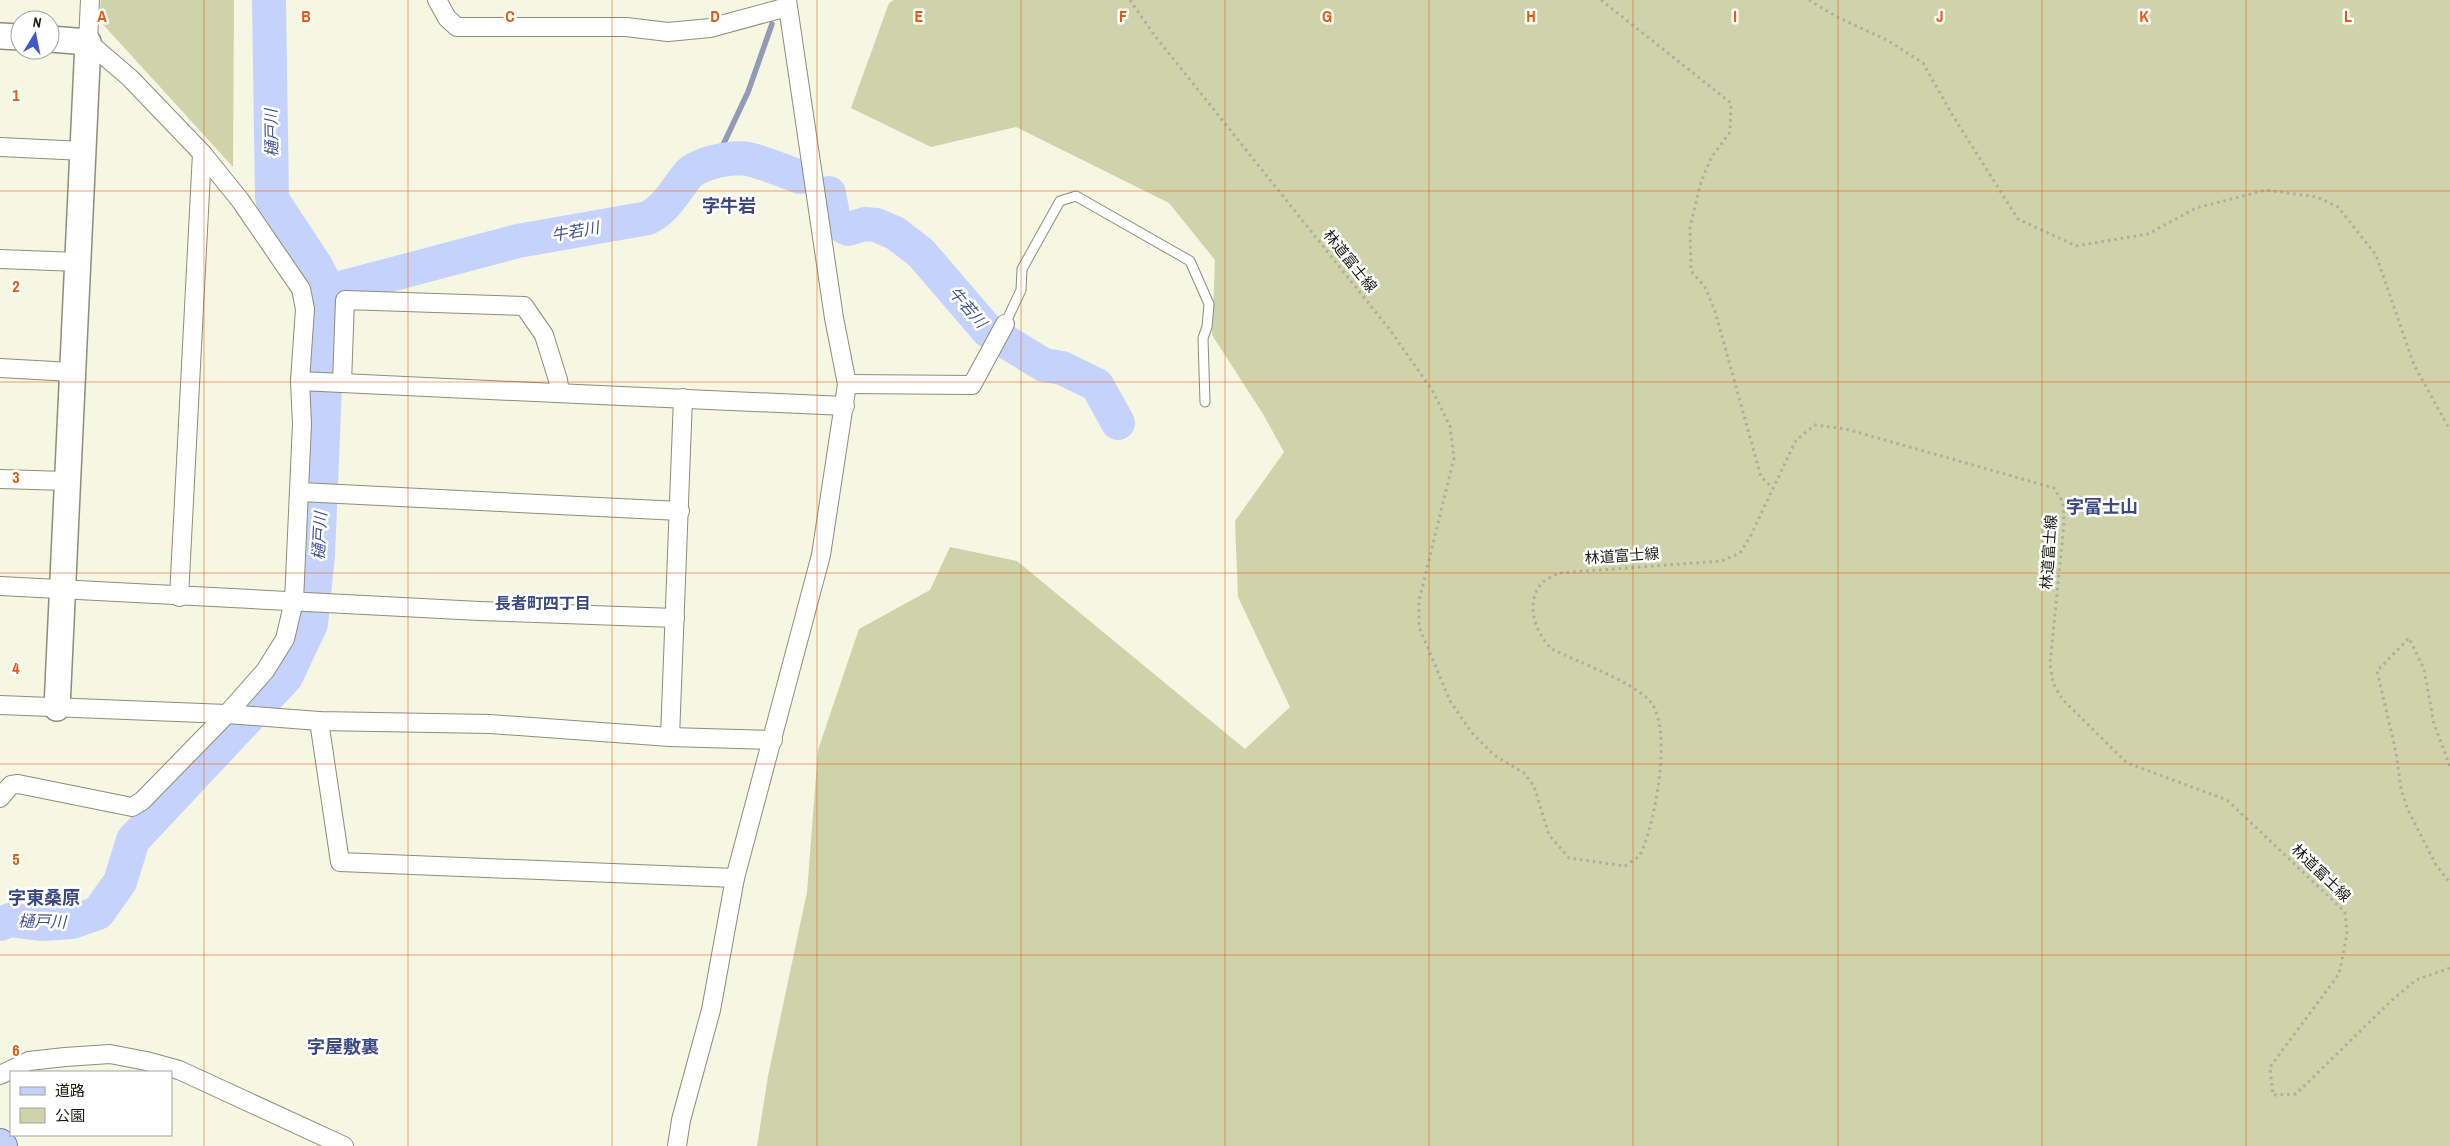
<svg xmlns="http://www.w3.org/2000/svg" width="2450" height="1146" font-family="'Archivo Narrow','Noto Sans JP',sans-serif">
<rect width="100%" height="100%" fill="#f5f7e2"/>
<!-- green -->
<g fill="#cfd3a9">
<polygon points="101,0 234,0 233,167 99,20"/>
<polygon points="894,0 2450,0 2450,1146 757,1146 768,1076 807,892 818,750 859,629 930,590 950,547 1017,561 1245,749 1290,707 1238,597 1235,521 1284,452 1263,414 1212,335 1215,260 1169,203 1016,127 931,147 851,108 889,3"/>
</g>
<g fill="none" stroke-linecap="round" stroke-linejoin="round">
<!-- stream -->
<polyline stroke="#919bb6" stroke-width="5.5" points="715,162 748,92 772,24"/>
<!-- river -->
<g stroke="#c5d3fc" stroke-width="34">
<polyline points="829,193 834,221 848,229 865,224 876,225 895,233 921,253 988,331 1044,365 1062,368 1097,385 1118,423"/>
<path d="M329,291l189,-50 130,-23c19,-10 26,-26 39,-42 9,-13 46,-20 61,-17 18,4 35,12 52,18"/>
<polyline points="0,924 10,920 43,924 72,922 98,913 120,882 133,840 286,677 311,624 318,555 329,291 316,266 272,199 269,0"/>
</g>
<defs>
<polyline id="lane" points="1005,324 1021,290 1022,269 1060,201 1076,196 1190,261 1209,304 1207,327 1203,338 1205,402"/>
<g id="street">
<polyline points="437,0 447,18 457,27 626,27 668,32 710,28 787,7"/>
<polyline points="0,147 84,151"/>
<polyline points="0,259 78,262"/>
<polyline points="0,368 72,372"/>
<path d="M300,381c182,10 363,16 545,25"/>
<polyline points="342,383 345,300 524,306 544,335 558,380 560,393"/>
<polyline points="847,384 972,385 1005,324"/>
<polyline points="0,479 66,481"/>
<polyline points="300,492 680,511"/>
<polyline points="0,586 479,611 675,618"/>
<polyline points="179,597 202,153"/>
<polyline points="0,705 227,714 319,721 490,724 670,737 773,740"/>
<polyline points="319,721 340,862 735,878"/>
<polyline points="670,737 683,398"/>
<polyline points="0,798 11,785 18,784 132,807 142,801 227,714 265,671 285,639 294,601 302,424 300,381 305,309 301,289 240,200 202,153 130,78 88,42 90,0"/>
<polyline points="0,1075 29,1061 65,1057 110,1054 146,1061 179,1070 344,1146"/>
<polyline points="677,1146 681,1120 711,1010 735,878 821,555 847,384 834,318 787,0"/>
</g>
<g id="secondary">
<polyline points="0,36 20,37"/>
<polyline points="50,39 88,42 57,708"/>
</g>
<polyline id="primary" points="0,1143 3,1146"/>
</defs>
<!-- lane casing -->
<use href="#lane" stroke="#8c8d7a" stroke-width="11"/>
<!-- street casing -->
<use href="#street" stroke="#8c8d7a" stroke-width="20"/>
<!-- secondary casing -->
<use href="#secondary" stroke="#8c8d7a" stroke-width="28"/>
<!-- primary casing -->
<use href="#primary" stroke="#6e7ca5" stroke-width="30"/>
<!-- path -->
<g stroke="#adae9e" stroke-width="3" stroke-dasharray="2.5 4" stroke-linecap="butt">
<path d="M1130,0l25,36 235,294 42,60 18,36 4,32 -35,143v26l31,74 22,32 22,22 30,18 10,13 15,49 20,23 56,8c4,-3 12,-7 15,-11 15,-30 34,-129 9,-155 -20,-20 -71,-38 -97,-51 -17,-16 -27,-45 -11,-65 4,-5 13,-8 18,-11l163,-12 18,-8 11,-18 45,-95 19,-15 31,4 208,59 9,15 1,20 -14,141 3,19 9,16 65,64 100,37 118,112 2,22 -8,40 -69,93 3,28 23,-1 96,-94 24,-20 34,-12"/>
<polyline points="1601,0 1731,103 1730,132 1711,158 1701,182 1690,227 1691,271 1705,287 1715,311 1761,477 1773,488"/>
<polyline points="1809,0 1837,17 1887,40 1923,63 1953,116 2018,219 2076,246 2148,234 2196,208 2266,190 2317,197 2338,207 2376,255 2414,365 2450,430"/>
<polyline points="2450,766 2434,724 2424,669 2409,638 2377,671 2396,752 2401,789 2408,810 2436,865 2450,883"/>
</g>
<!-- lane -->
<use href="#lane" stroke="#fff" stroke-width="9"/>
<!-- street -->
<use href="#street" stroke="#fff" stroke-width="18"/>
<!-- secondary -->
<use href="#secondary" stroke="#fff" stroke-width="25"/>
<!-- primary -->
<use href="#primary" stroke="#c4d1f9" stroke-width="28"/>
</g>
<!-- grid -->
<path fill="none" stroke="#e8590c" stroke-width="1" stroke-opacity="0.55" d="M204,0v1146M408,0v1146M612,0v1146M817,0v1146M1021,0v1146M1225,0v1146M1429,0v1146M1633,0v1146M1838,0v1146M2042,0v1146M2246,0v1146M0,191h2450M0,382h2450M0,573h2450M0,764h2450M0,955h2450"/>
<g text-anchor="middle" stroke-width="5" stroke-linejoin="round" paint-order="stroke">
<!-- street labels -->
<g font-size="15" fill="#181811" stroke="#fff">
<text transform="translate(1350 261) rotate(51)" y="5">林道富士線</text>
<text transform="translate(2049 552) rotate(-86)" y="5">林道富士線</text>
<text transform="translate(1622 556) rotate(-4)" y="5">林道富士線</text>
<text transform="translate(2321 873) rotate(44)" y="5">林道富士線</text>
</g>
<!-- water labels -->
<g font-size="16" font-style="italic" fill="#415190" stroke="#fff">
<text transform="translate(271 133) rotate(-91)" y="6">樋戸川</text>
<text transform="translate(575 231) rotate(-10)" y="6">牛若川</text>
<text transform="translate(968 307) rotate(49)" y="6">牛若川</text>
<text transform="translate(319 536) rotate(-87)" y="6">樋戸川</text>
<text transform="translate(42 921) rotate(1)" y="6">樋戸川</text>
</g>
<!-- neighbourhood labels -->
<g font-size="16" font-weight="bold" fill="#3a4984" stroke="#fff">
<text x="543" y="609">長者町四丁目</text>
</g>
<!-- quarter labels -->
<g font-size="18" font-weight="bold" fill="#3a4984" stroke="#fff">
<text x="729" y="212">字牛岩</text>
<text x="2102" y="513">字富士山</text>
<text x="44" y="904">字東桑原</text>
<text x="343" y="1053">字屋敷裏</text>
</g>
</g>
<g font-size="16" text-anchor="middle" font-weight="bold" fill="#e8590c" stroke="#fff" stroke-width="5" stroke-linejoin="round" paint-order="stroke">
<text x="102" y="22">A</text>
<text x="306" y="22">B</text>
<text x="510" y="22">C</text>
<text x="715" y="22">D</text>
<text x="919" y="22">E</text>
<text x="1123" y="22">F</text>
<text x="1327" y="22">G</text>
<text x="1531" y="22">H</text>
<text x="1735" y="22">I</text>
<text x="1940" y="22">J</text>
<text x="2144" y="22">K</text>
<text x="2348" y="22">L</text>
<text x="16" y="101">1</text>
<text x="16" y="292">2</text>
<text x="16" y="483">3</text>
<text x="16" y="674">4</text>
<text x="16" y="865">5</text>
<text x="16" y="1056">6</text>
</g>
<!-- legend -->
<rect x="10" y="1071" width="162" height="65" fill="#ffffff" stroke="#a3a3a0"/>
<rect x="20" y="1087" width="25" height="8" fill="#c4d1f9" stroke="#a3a3a0"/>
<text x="55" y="1096" font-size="15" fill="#181811">道路</text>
<rect x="20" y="1108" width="25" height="15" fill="#cfd3a9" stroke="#a3a3a0"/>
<text x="55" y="1121" font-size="15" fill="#181811">公園</text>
<!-- north arrow -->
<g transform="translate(35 35) rotate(10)"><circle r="24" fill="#ffffff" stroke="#a3a3a0"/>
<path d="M0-4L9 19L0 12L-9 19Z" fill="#4257cb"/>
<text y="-8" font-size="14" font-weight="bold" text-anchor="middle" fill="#181811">N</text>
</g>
</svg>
